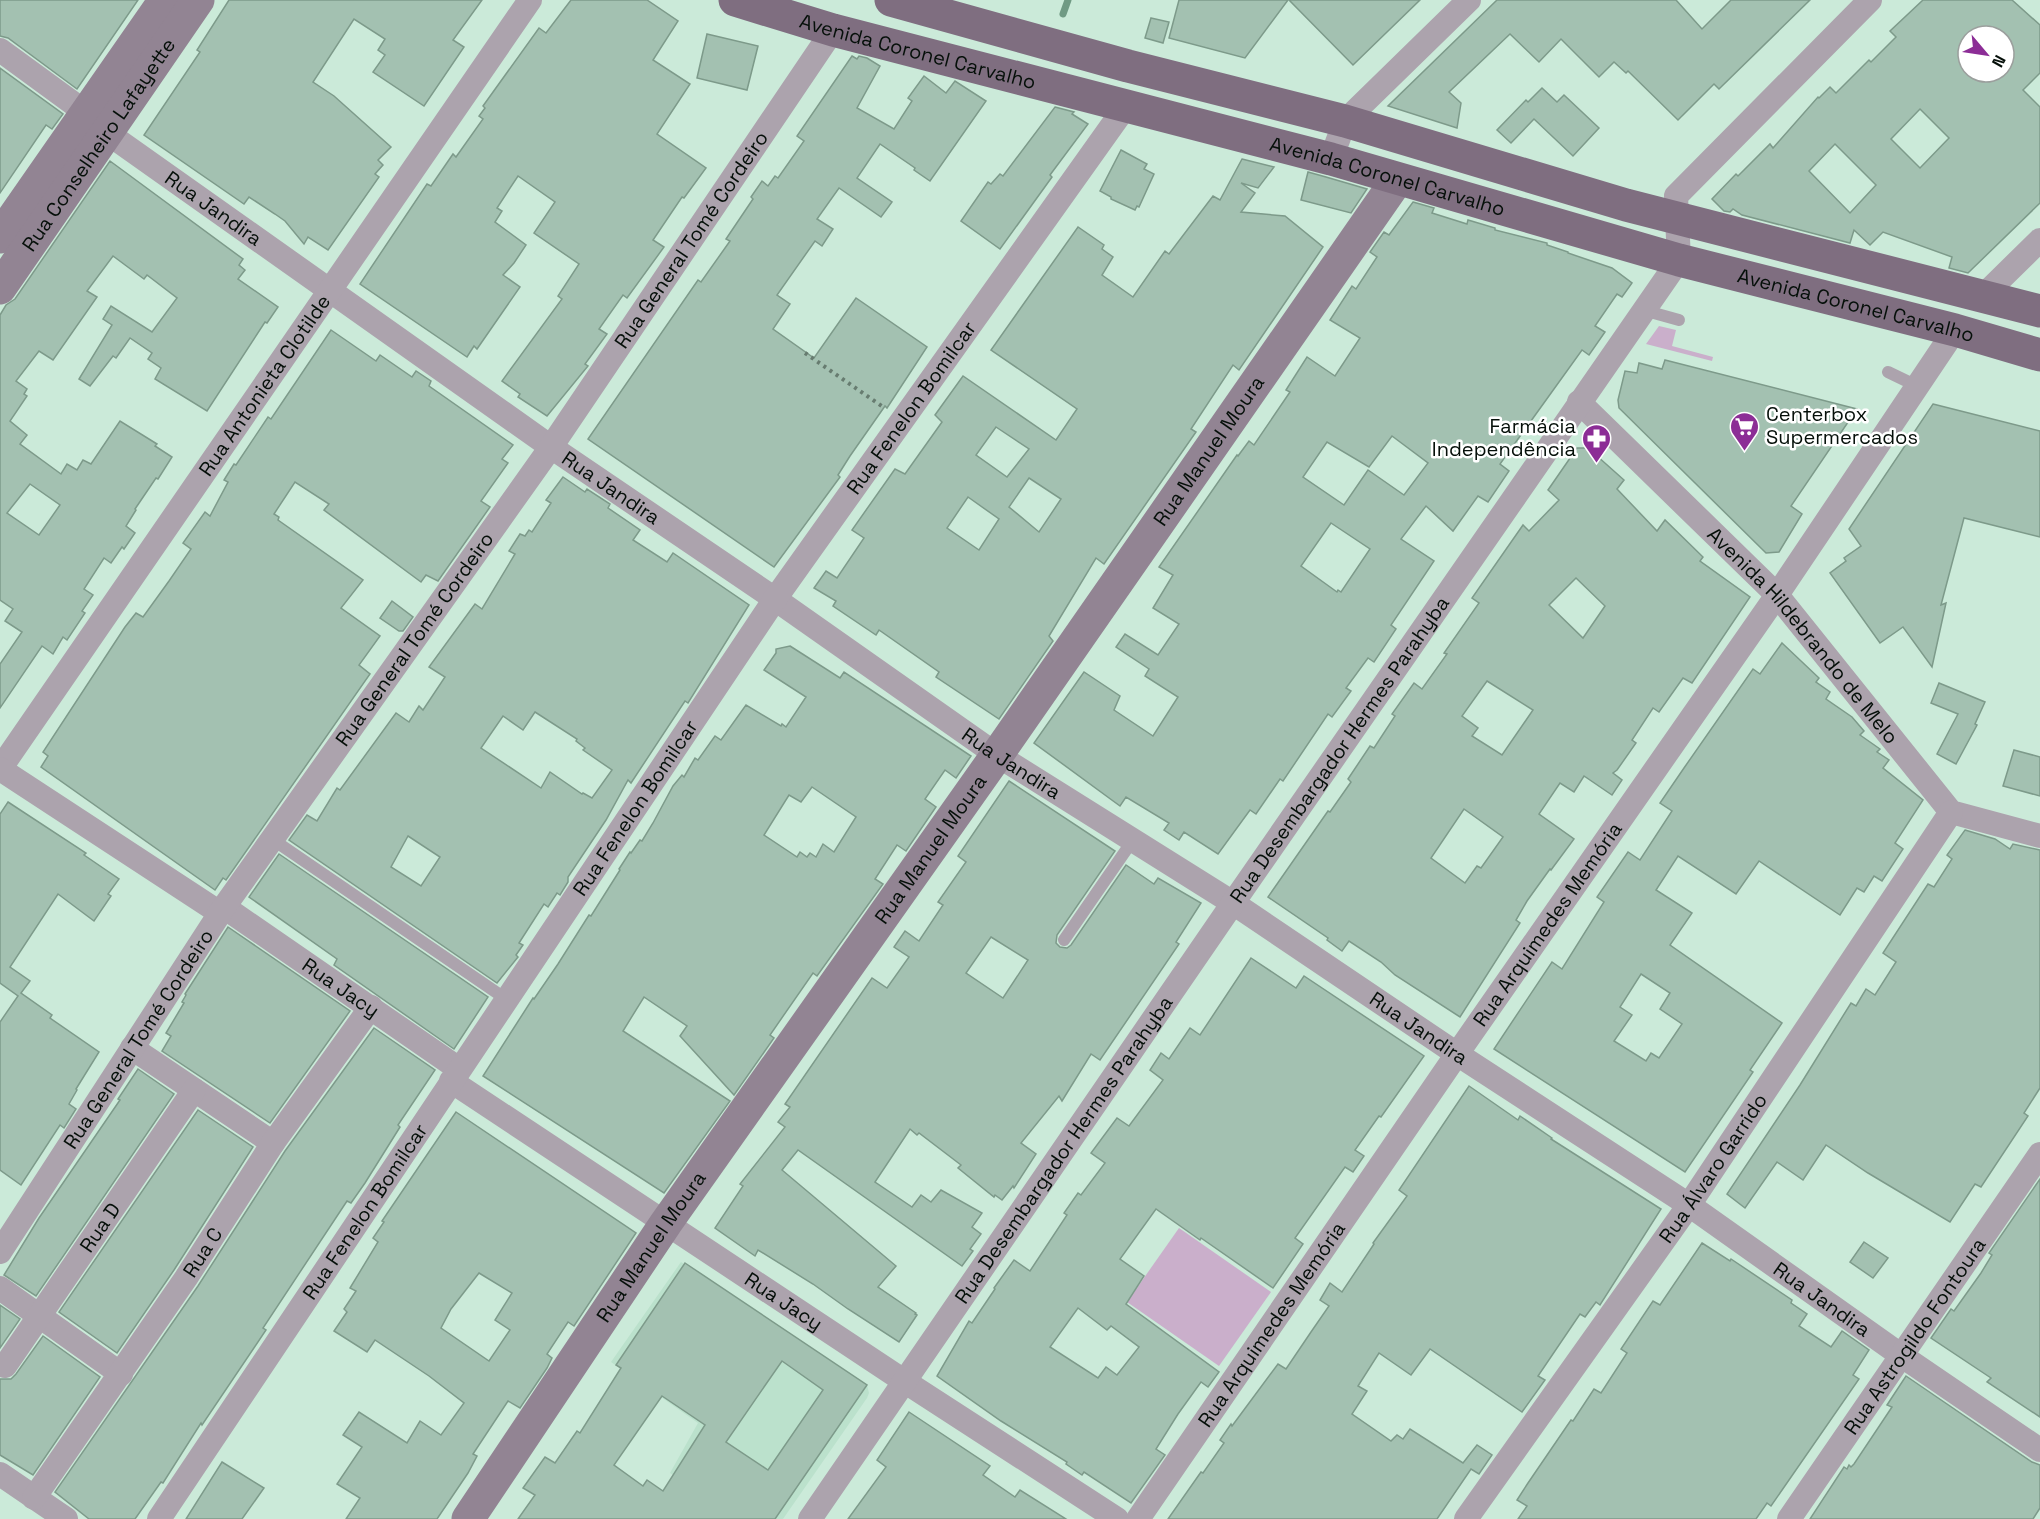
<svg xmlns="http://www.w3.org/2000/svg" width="2040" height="1519" font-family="'Space Grotesk',sans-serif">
<rect width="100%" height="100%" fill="#cbead9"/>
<!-- built -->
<polygon fill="#bbe1cc" points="681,1262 867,1385 869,1393 867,1398 783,1519 738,1519 670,1473 698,1423 611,1362"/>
<!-- green -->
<g fill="#caafcb">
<polygon points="1659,326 1676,330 1672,346 1713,357 1712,361 1646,344"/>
<polygon points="1179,1228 1271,1292 1219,1366 1127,1302"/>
</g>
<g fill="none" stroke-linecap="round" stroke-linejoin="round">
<!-- stream -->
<polyline stroke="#709a84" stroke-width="7" points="1063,14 1068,0"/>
</g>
<!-- building -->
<g fill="#a3c1b1" stroke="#7d9a8a" stroke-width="1.5" fill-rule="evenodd">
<polygon points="0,0 138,0 77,89 8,38 0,36"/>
<polygon points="229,0 482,0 453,40 464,47 424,106 373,72 385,55 378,50 385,39 354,19 313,82 334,96 391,147 378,160 383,165 375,174 379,177 328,250 308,237 304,244 285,221 275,214 249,197 244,204 144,135 200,52 197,50"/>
<polygon points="571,0 647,0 678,21 653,60 690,84 657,134 706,168 684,198 682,197 653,240 664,247 627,298 623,295 599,329 607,334 585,364 588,366 547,416 518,397 520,394 502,381 562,299 558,296 579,264 534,233 555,202 518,176 497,208 502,211 495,222 526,245 514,263 503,275 520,287 477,349 474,346 467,357 360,284 427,184 431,186 453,154 456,157 483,119 479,116 485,108 483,106 539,28 546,33"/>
<polygon points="1179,0 1288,0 1245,58 1169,38"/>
<polygon points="1289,0 1420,0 1353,65"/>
<polygon points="1497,0 1676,0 1702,29 1731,0 1810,0 1719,89 1714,84 1678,120 1628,71 1626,73 1614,62 1599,77 1561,39 1539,62 1510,34 1449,92 1461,103 1457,128 1388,106"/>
<path d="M1923,0h89l28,25v48l-17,17 17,17v96l-72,70 -19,-5 3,-11 -69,-25 -13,13 -16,-15 -4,13 -108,-28 -9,-6 -3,3 -6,-1 -12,-12 24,-25 2,2 32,-32 3,4 45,-51 1,1 11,-11 6,6 33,-33 2,2 25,-25 -6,-6zM1968,36h36v36h-36zM1920,109l29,29 -29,30 -29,-29zM1835,144l41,41 -26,28 -41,-42z"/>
<polygon points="1151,18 1169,22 1163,43 1145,38"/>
<polygon points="707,34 758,46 747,90 697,78"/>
<polygon points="852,56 857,59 859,56 867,58 880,66 857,108 894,129 912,101 908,98 924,76 946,93 955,81 986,101 930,181 914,170 915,168 880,144 857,178 892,202 881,217 839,188 817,219 833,229 822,246 815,241 777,295 790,304 773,329 814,358 856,298 927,347 887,408 885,406 850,456 838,475 840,477 774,567 588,439 698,280 701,282 730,241 726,239 753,199 751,197 762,181 768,186 775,176 778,178 804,141 797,136"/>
<polygon points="0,68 63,114 52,129 46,125 0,193"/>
<polygon points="1542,88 1557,102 1564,95 1599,128 1573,156 1534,119 1511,143 1497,130 1526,100 1528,102"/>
<polygon points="1055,107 1074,112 1072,114 1088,124 1050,175 1052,177 1000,249 961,221 988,182 991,184 1000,174 1003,176"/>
<polygon points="1121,150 1147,164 1144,169 1154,174 1139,207 1137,206 1135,210 1111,199 1111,197 1100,191"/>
<path d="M1242,159l32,8 -16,21 -17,-5 14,10 -14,19 44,4 38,31 -84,123 -6,-5 -42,64 5,3 -92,132 -8,-6 -47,78 4,5 -54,78 -63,-42 3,-5 -60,-42 -3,5 -43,-29 3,-5 -22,-13 12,-17 11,7 27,-40 -12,-8 43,-61 10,5 37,-52 -7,-7 28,-39 93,64 21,-31 -86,-59 87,-123 26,18 -2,4 11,8 -11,18 31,22 32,-46 4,3 44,-58 7,4zM996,427l33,22 -22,28 -31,-22zM1029,478l32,21 -22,33 -30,-25zM968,497l31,22 -20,31 -32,-22z"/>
<path d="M110,161l133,98 -4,6 6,5 -7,9 40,28 -11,16 -2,-1 -58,89 -52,-32 6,-11 -13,-9 4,-6 -22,-15 -14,20 -3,-2 -23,30 -11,-7 33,-54 -9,-6 8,-13 41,26 25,-34 -30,-23 -3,4 -31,-23 -26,35 10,6 -44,63 -14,-9 -23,30 11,8 -3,5 3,2 -17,25 17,14 -7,9 41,30 6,-10 10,6 6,-10 8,4 29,-43 37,23 -2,2 17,11 -14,22 -2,-1 -21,31 1,1 -10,16 9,7 -11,16 -2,-2 -11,16 -7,-5 -20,31 9,6 -11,16 3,2 -18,27 -4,-3 -10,17 -11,-8 -42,62v-44l22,-32 -17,-11 8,-12 -13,-9v-285l6,-10 9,-6zM30,484l30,21 -21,30 -32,-22z"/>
<polygon points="1308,172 1326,177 1367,189 1351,213 1301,200"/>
<path d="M1413,202l21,6 -2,5 35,11 1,-4 27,8v2l52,13v2l21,7v1l44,15 20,15 -10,14 -5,-3 -22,32 10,6 -16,23 -7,-5 -82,114 9,7 -21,31 -10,-6 -25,35 -27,-25 -25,33 33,22 -43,64 5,4 -22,33 -6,-4 -22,30 5,3 -19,26 -4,-3 -45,67 -3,-2 -24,35 -6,-4 -32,44 -34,-22 -5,8 -15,-10 5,-7 -43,-26 -6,9 -86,-63 50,-71 36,24 -6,14 39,26 25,-39 -33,-21 4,-7 -33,-22 9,-13 33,21 21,-31 -26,-16 20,-33 -14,-8 78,-112 1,1 11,-15 5,4 36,-53 -4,-2 21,-33 28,19 25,-38 -30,-18 22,-34 4,3 21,-32 -7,-5 14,-20 5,3zM1392,436l36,27 -24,32 -36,-25 -24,35 -41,-28 24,-35 42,25zM1331,523l39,26 -29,43 -3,-2 -1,2 -36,-26z"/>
<polygon points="331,330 376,361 380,355 412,377 416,371 431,381 429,386 513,445 502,459 508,463 481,501 490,507 438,581 426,575 421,582 324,510 329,504 295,482 274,514 279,517 278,520 363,580 341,608 380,636 359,665 370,674 226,880 223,878 215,890 41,767 48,756 43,752 125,627 136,613 143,617 169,581 191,549 183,543 205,512 210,516 228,482 224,480 234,464 236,465 268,417 271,419"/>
<polygon points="1665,360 1857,409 1791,506 1802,514 1779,552 1766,553 1619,408 1618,400 1625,371 1637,373 1639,363 1662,369"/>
<polygon points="1933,404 2040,431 2040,537 1964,518 1941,605 1946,603 1932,667 1903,627 1880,643 1830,573 1846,561 1844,558 1861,546 1849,529"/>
<path d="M1577,448h11l36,32 -7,9 40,42 8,-11 38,37 -3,4 50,36 -58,86 -9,-5 -24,34 -6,-4 -21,32 4,3 -19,27 -4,3 9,7 -10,15 -28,-19 -10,16 -14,-9 -21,31 35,25 -23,31 -1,-1 -23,32 -11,19 4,3 -60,94 -65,-42 -14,-13 -32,-21 -7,10 -15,-11 1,-2 -60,-41 60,-86 2,1 21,-30 -3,-3 22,-33 4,2 21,-32 -3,-2 22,-31 8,6 25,-35 -3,-1 35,-50 -7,-5 51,-73 6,6 30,-31 -11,-10zM1576,578l29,28 -22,32 -34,-33zM1487,681l46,29 -31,45 -30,-19 6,-8 -16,-12zM1464,809l39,28 -22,31 -4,-2 -12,17 -34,-25z"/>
<path d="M563,477l22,15 2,-3 23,15 -2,4 32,22 -7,10 34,22 6,-9 76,52 -61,98 -3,-2 -54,82 -3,-3 -22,40 -38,57v5l-8,13 -3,-2 -9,14 -4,-3 -25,39 4,2 -7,10 2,2 -21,26 -208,-143 18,-25 10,6 20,-33 3,2 56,-77 13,9 10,-16 4,4 22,-33 -16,-10 46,-63 7,5 33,-55 -6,-3 11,-17 5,2 4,-6 3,2 19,-29 -5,-3zM535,712l42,27 -1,2 9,7 -2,2 29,20 -20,28 -9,-5 -1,1 -32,-22 -9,16 -60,-40 22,-32 20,14zM408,836l32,21 -19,29 -30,-19z"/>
<polygon points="392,601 413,617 403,631 399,631 380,618"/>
<path d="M1782,643l37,35 -3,4 14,10 -4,7 26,18 12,14 -4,4 20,14 -3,3 12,8 -6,8 40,32 -28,43 8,6 -21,32 -8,-5 -10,16 -7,-4 -17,27 -81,-54 -23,33 -58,-38 -22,34 36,23 -22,32 112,78 -32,47 3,2 -68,100 -191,-123 58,-87 10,7 42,-67 -7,-5 31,-45 12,8 32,-49 -12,-8 24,-35 69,-99 7,5zM1641,974l29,19 -10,16 22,15 -23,34 -8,-5 -5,8 -32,-20 18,-26 -12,-8z"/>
<path d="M790,646l50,32 4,-6 127,84 -15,22 -11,-8 -20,29 11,8 -30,44 -9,-6 -22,34 8,5 -66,92 -4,-3 -43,62 4,3 -40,57 -54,-59 7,-10 -43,-29 -21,34 107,70 -66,92 -181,-117 50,-78 1,1 24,-35 31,-49 2,1 29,-46 -1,-1 11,-17 1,1 9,-13 2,1 11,-18 20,-37 9,-11 2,2 11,-19 3,2 17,-24 6,4 25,-35 35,21 1,-2 4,3 20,-30 -42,-27 12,-17v-4zM812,787l44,30 -22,35 -11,-8 -7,13 -6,-4 -3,4 -7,-5 -3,5 -33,-22 25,-40 12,7z"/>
<polygon points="1939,683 1985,702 1975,724 1977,725 1956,764 1937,754 1958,714 1931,703"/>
<polygon points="2014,750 2040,757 2040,796 2003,786"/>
<path d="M1009,781l106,70 -58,84 -1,8 4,4 7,1 4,-3 55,-80 28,19 4,-6 43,25 -25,39 3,2 -79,116 -9,-6 -29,47 -3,-5 -38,47 15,11 -22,34 -1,-2 -11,14 -7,-5 -1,2 -36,-29 3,-3 -42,-32 -2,2 -7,-6 -21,32 -14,21 37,25 9,-12 10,7 10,-12 41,23 -10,14 9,7 -11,15 3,2 -11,15 -164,-116 -16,20 114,96 -18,21 38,26 -1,1 2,1 -18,27 -51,-33 -35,-25 -55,-34 -3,6 -40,-28 28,-42 -3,-2 45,-57 -7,-5 12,-15 -5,-3 87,-126 15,10 22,-31 -15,-10 11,-16 14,10 24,-36 -5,-3 28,-40 -8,-6zM991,937l37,23 -25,38 -37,-25z"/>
<polygon points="8,802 86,853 84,855 119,879 108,894 111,896 94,921 58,894 10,967 30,981 21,993 52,1015 50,1018 99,1052 76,1089 77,1090 69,1104 76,1109 64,1128 60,1125 21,1185 0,1170 0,1022 18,996 0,983 0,814"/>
<polygon points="1965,830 1995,839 2010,849 2013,844 2040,850 2040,1088 2024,1113 2028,1116 1981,1187 1975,1184 1950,1222 1868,1173 1826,1145 1803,1180 1777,1162 1745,1208 1727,1194 1800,1085 1851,1003 1856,1006 1866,989 1875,995 1896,962 1883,953 1928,884 1934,887 1952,859 1947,855"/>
<polygon points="279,854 488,997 454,1049 334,965 337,959 249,897"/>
<polygon points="228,927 350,1011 270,1123 162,1051 171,1036 166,1033 184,1003 182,1002 186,995 185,994"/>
<path d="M1251,958l45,30 8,-12 120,80 -43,61 -2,-1 -24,34 9,6 -11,16 -8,-5 -50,71 8,6 -30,44 -72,-50 -1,2 -44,-31 -36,50 24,17 -18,28 93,68 -11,15 -7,-5 -23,32 -22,35 9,6 -34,48 -47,-31 -2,3 -16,-11 1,-2 -66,-41 -64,-45 32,-55 3,2 23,-34 -1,-1 20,-28 16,11 37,-56 -3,-2 14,-20 3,2 24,-32 -14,-10 26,-35 12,8 34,-46 -13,-10 11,-17 8,6 21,-31 10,7zM1078,1308l29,22 4,-4 28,21 -22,28 -11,-8 -8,11 -48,-31z"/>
<polygon points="374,1028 435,1070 398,1125 400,1127 365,1183 351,1203 347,1201 263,1328 266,1330 202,1425 201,1423 163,1483 161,1482 135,1519 89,1519 55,1492 198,1286 285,1151"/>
<polygon points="138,1069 174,1094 36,1296 4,1275 39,1218 120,1100 118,1099"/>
<polygon points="1469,1086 1518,1120 1520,1116 1552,1138 1551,1139 1661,1209 1600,1305 1596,1302 1585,1317 1580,1314 1538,1376 1545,1380 1522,1412 1430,1349 1411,1375 1379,1353 1358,1386 1367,1391 1352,1414 1391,1441 1397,1435 1403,1439 1410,1429 1463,1463 1477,1445 1492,1455 1479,1474 1471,1469 1437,1519 1168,1519 1201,1472 1203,1473 1224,1443 1220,1440 1231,1424 1232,1426 1278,1364 1286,1369 1311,1332 1329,1306 1320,1300 1330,1283 1342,1292 1374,1244 1373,1243 1407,1196 1399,1190"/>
<polygon points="198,1110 253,1147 174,1270 117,1353 59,1312"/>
<path d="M456,1112l180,121 -62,93 -6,-4 -21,32 5,4 -5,10 -27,40 -12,-7 -35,53 4,2 -9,17 -31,46h-91l14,-21 -23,-14 25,-37 -19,-12 16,-23 48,31 13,-22 21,14 23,-32 -35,-27 -54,-36 -8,12 -33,-21 13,-19 -3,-3 12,-18 -6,-3 28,-46 -5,-4 11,-16 -2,-1zM479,1273l33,20 -17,27 15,10 -21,31 -48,-33 10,-19z"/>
<polygon points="2040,1179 2040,1417 1987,1382 1991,1378 1931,1338 1951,1309 1954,1311 1981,1273 1992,1255 1989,1253"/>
<polygon points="1864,1242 1888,1258 1873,1278 1850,1262"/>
<polygon points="1702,1243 1730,1261 1731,1259 1792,1300 1791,1303 1807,1314 1799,1326 1831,1347 1842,1331 1869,1350 1853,1375 1859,1379 1771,1506 1767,1503 1756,1519 1518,1519 1527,1506 1517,1500 1528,1483 1571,1420 1573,1421 1594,1389 1601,1393 1627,1353 1621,1349 1653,1301 1660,1305"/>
<path d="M685,1263l182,122 -92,134h-257l17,-24 -12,-7 22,-31 10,6 22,-32 3,2 41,-65 -5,-3zM782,1361l41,29 -55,80 -42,-28zM662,1396l43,29 -42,66 -16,-11 -4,6 -29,-21z"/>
<polygon points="0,1305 20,1319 0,1348"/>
<polygon points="43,1336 100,1377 33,1475 0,1455 0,1379 11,1379 16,1374"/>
<polygon points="1906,1376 2032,1462 2040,1465 2040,1508 2033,1519 1810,1519 1844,1467 1847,1469 1849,1465 1851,1467 1854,1464 1892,1407 1887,1405"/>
<polygon points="909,1412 990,1466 983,1475 1015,1497 1020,1490 1066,1519 848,1519 886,1467 877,1460"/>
<polygon points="222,1462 264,1488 242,1519 186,1519"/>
</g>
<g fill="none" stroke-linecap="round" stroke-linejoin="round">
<!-- path -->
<polyline stroke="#677c70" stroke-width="4" stroke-dasharray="3 4.5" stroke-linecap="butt" points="805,353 883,407"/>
<!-- lane -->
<g stroke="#aca3ad" stroke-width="12">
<polyline points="1643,310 1679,320"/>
<polyline points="1888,372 1917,386"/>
<polyline points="272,839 506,999"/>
<polyline points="1064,940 1133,840"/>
</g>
<!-- street -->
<g stroke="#aca3ad" stroke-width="24">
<path id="s1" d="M0,50l85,62 21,20 445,315 224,152 222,156 236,148 224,151 232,151 213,151 138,94"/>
<polyline points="1331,159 1345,121 1469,0"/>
<polyline points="1982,297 2040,240"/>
<path id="s2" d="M1579,402l198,193 174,217 89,24"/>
<path id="s3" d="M0,769l530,-769"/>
<polyline points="0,769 220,913"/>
<path id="s4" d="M224,907l235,162"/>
<polyline points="132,1048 273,1143"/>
<path id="s5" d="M451,1081l453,300 213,138"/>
<path id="s6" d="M0,1252l224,-345 327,-460 282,-417"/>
<polyline points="0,1288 121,1374"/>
<path id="s7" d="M5,1366l189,-276"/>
<polyline points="0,1474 66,1519"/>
<path id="s8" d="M34,1498l152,-220 87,-135 98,-136"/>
<path id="s9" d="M159,1519l616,-920 351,-493"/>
<path id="s10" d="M810,1519l423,-616 446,-643 -3,-64 194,-196"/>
<path id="s11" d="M1138,1519l319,-465 320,-459 178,-265"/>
<path id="s12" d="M1466,1519l223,-314 262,-393"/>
<path id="s13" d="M1789,1519l251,-365"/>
</g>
<!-- secondary -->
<g stroke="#928493" stroke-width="33">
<polyline points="0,237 165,0"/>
<path id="s14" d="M0,288l198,-288"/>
<path id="s15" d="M468,1519l198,-296 331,-468 400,-575"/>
</g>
<!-- primary -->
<g stroke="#7f6e80" stroke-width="33">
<path id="s16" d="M735,0l98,30 498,129 348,101 276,70 85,25"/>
<polyline points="891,0 1128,66 1345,121 1626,205 2040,311"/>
</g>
</g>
<!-- icons -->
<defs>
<symbol id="supermarket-pin" viewBox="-11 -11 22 30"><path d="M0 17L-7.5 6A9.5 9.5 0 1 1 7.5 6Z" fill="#8c2d96" stroke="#fff"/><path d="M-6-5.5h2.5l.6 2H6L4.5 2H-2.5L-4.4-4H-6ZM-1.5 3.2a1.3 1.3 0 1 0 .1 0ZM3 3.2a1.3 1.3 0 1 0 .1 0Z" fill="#fff"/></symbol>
<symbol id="pharmacy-pin" viewBox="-11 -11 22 30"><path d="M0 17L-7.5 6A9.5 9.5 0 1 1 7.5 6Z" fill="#8c2d96" stroke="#fff"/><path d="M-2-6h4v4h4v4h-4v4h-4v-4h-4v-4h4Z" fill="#fff"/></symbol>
</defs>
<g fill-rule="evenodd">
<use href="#supermarket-pin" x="1728" y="410" width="33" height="45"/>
<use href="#pharmacy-pin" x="1580" y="422" width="33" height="45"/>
</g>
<g text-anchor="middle" stroke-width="5" stroke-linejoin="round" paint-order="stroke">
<!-- street labels -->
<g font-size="20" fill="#050f09" stroke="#fff">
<text dy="7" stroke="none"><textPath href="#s16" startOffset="190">Avenida Coronel Carvalho</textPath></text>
<text dy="7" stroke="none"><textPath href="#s14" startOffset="174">Rua Conselheiro Lafayette</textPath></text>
<text dy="7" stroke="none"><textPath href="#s16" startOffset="676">Avenida Coronel Carvalho</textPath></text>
<text dy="7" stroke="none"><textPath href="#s1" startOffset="266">Rua Jandira</textPath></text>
<text dy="7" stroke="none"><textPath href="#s6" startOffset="1226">Rua General Tomé Cordeiro</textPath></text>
<text dy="7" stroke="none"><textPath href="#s16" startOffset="1162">Avenida Coronel Carvalho</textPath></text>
<text dy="7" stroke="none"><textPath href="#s3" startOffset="466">Rua Antonieta Clotilde</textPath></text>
<text dy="7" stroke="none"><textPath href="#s9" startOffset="1342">Rua Fenelon Bomilcar</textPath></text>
<text dy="7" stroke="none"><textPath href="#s15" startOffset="1300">Rua Manuel Moura</textPath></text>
<text dy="7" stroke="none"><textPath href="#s1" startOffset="752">Rua Jandira</textPath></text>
<text dy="7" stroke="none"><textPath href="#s2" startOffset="324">Avenida Hildebrando de Melo</textPath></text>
<text dy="7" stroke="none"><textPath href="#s6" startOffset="740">Rua General Tomé Cordeiro</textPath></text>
<text dy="7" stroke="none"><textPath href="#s10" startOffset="934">Rua Desembargador Hermes Parahyba</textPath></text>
<text dy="7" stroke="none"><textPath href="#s1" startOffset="1238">Rua Jandira</textPath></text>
<text dy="7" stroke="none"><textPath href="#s9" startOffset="856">Rua Fenelon Bomilcar</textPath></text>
<text dy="7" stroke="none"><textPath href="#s15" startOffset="814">Rua Manuel Moura</textPath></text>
<text dy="7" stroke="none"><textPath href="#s11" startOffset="722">Rua Arquimedes Memória</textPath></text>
<text dy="7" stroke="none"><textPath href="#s4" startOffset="142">Rua Jacy</textPath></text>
<text dy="7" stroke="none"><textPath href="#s1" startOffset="1724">Rua Jandira</textPath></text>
<text dy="7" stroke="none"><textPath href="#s6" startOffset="254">Rua General Tomé Cordeiro</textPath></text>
<text dy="7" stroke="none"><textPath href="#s10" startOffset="448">Rua Desembargador Hermes Parahyba</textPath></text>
<text dy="7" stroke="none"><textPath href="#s12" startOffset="429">Rua Álvaro Garrido</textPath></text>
<text dy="7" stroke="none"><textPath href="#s9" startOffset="370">Rua Fenelon Bomilcar</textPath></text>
<text dy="7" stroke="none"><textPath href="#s7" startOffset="168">Rua D</textPath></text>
<text dy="7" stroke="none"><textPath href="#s15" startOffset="328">Rua Manuel Moura</textPath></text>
<text dy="7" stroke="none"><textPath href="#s8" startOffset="298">Rua C</textPath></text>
<text dy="7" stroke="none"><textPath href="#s1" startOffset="2210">Rua Jandira</textPath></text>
<text dy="7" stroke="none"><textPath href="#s5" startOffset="399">Rua Jacy</textPath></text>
<text dy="7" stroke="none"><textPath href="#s11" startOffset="236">Rua Arquimedes Memória</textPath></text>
<text dy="7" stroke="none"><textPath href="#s13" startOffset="222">Rua Astrogildo Fontoura</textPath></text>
</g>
<!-- poi labels -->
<g font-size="20" fill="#050f09" stroke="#fff" text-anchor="start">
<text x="1766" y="421">Centerbox<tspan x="1766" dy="23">Supermercados</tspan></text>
<text x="1576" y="433" text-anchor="end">Farmácia<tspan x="1576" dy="23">Independência</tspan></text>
</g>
</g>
<!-- north arrow -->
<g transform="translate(1986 54) rotate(119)"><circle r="28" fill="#ffffff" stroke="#9b9f9d" stroke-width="1.5"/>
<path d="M0-4.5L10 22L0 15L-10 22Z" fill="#8c2d96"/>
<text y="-9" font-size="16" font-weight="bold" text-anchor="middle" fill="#050f09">N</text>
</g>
</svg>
